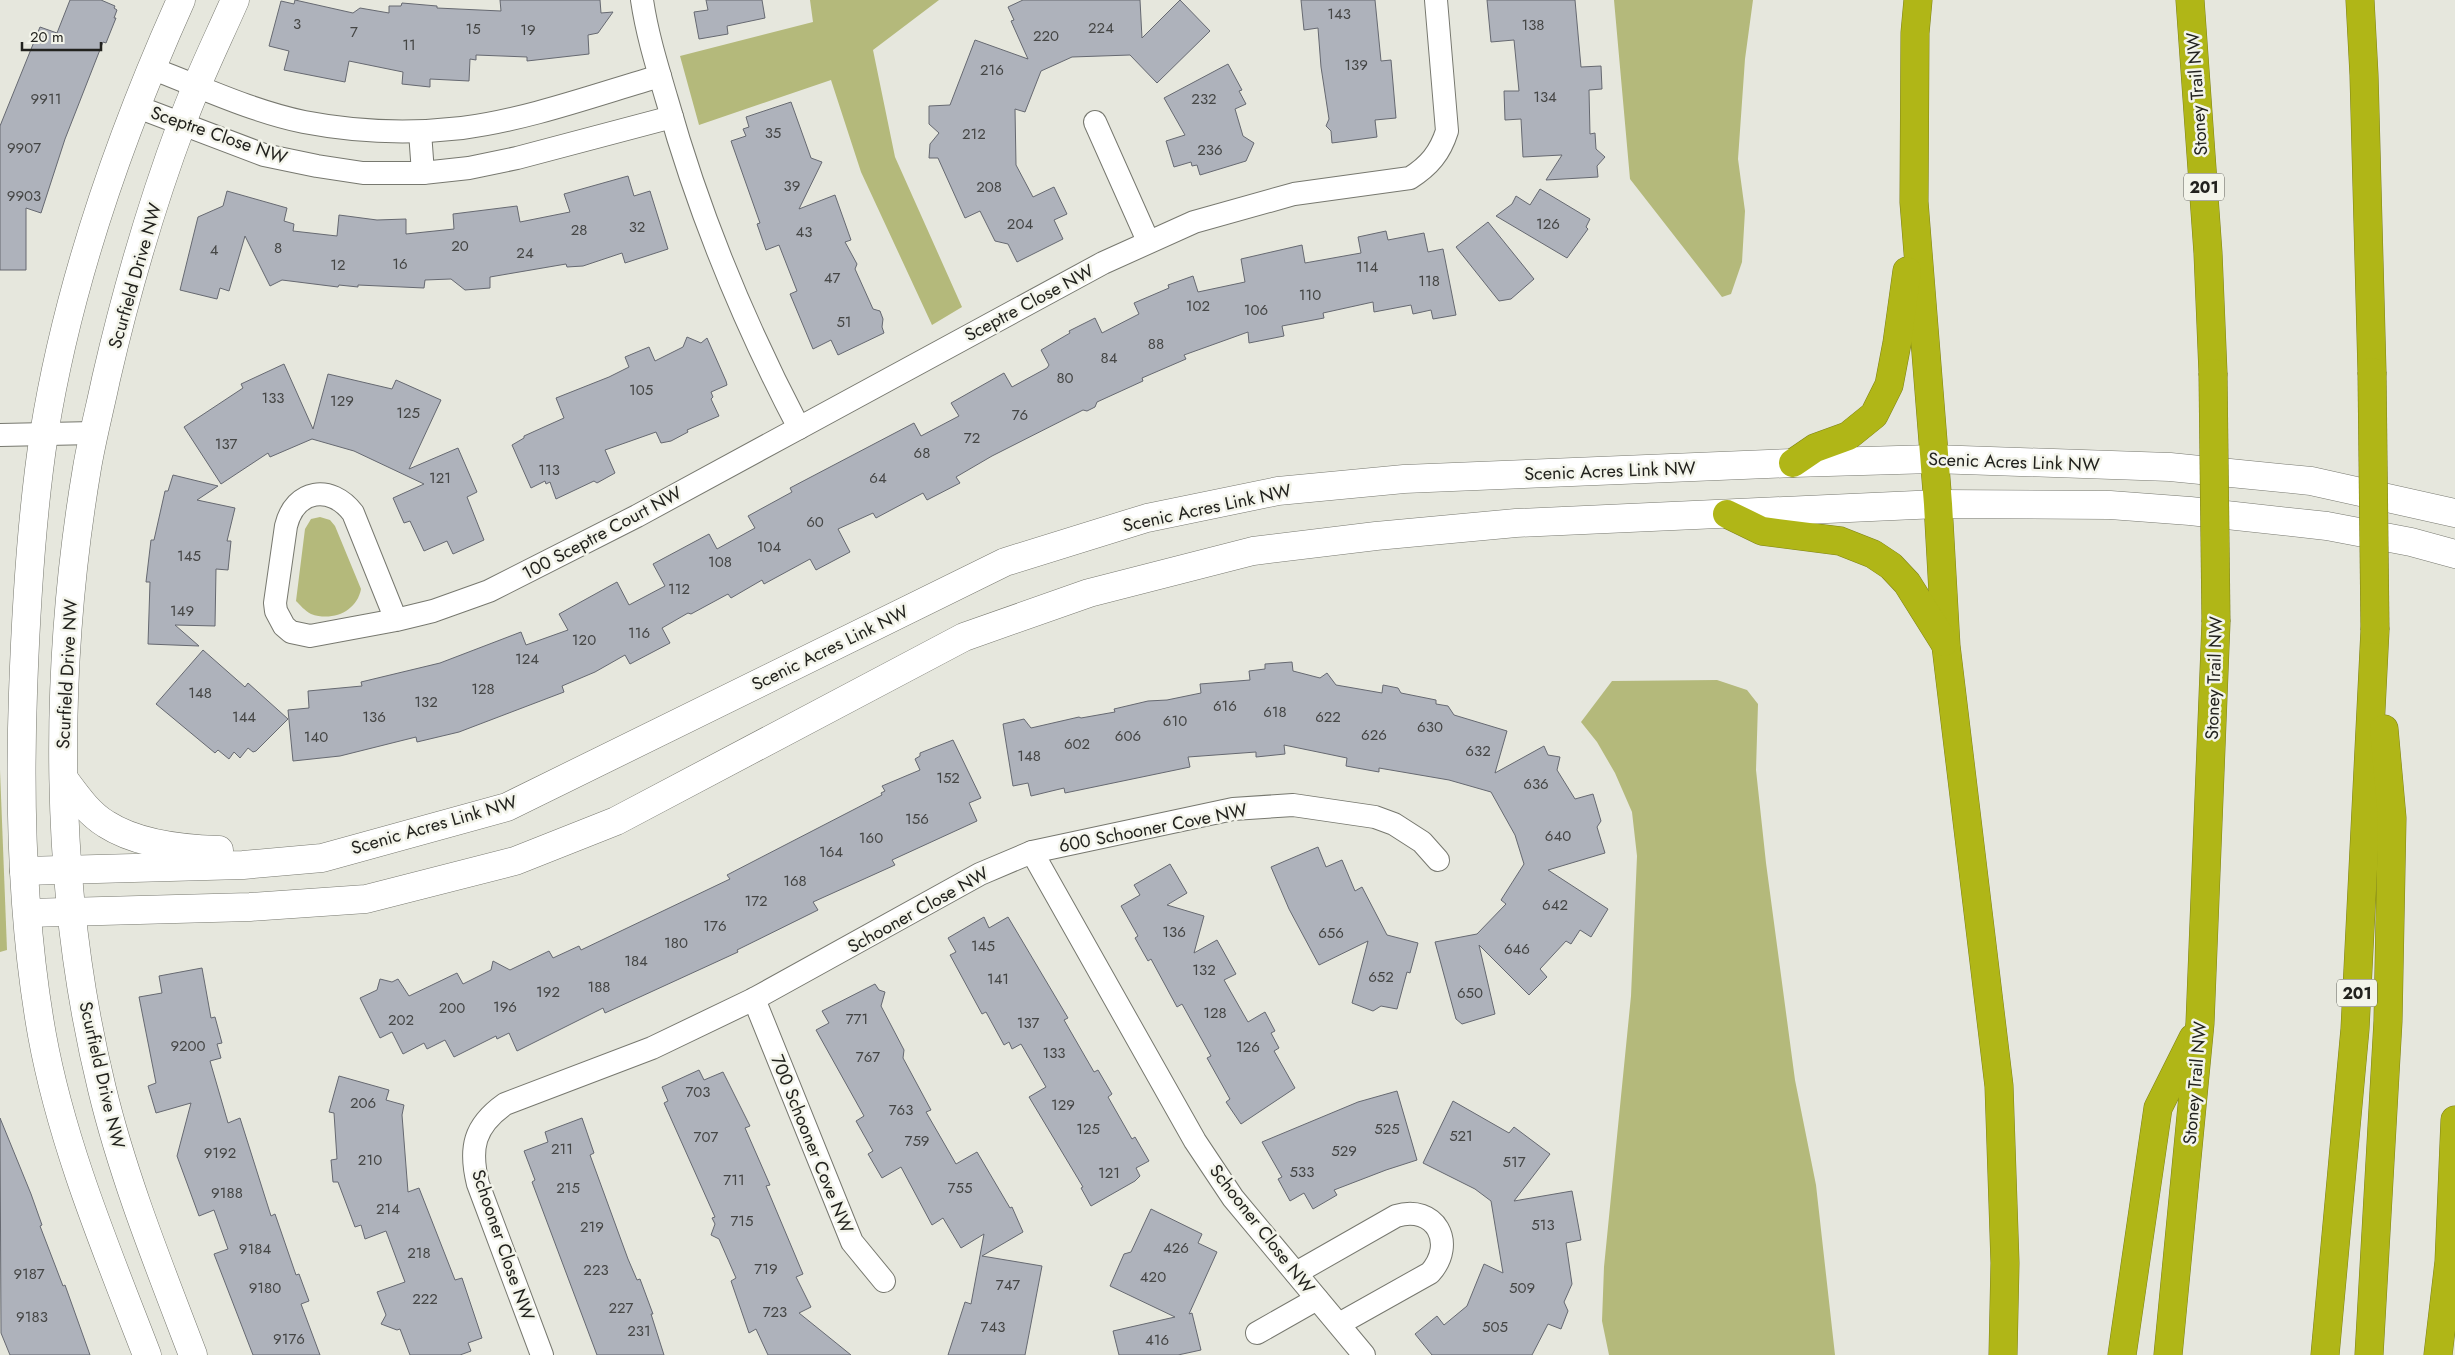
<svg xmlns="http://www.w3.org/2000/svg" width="2455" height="1355" font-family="Jost,sans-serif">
<rect width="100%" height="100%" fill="#e6e7dd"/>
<!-- green -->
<g fill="#b4b97b">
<polygon points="810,0 939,0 873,50 895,157 962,307 932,325 861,172 831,80 699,125 680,56 813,22"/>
<polygon points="1614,0 1753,0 1745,59 1738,159 1745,211 1742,262 1731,294 1722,297 1630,179"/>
<path d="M320,517l10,3 5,6 26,63c-4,22 -28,33 -50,25 -6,-3 -11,-9 -15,-13l9,-72 6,-10z"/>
<polygon points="1717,680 1747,690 1758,704 1756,770 1766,863 1795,1080 1816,1185 1835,1355 1609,1355 1602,1321 1604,1267 1631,996 1637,856 1632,812 1615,773 1597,742 1581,722 1612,681"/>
<polygon points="0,770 7,950 0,952"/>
</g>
<!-- building -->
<g fill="#aeb2bb" stroke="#666971">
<polygon points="70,0 101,0 115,6 114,8 117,10 114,18 116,18 106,43 103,42 65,139 41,213 26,208 26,270 0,270 0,126 40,27 57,33"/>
<polygon points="295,0 353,13 360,8 389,13 389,6 401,6 402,3 437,6 437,8 501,11 500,0 600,0 601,13 613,12 598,33 588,35 589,54 527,61 527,57 476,55 476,60 470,59 469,81 430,79 430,87 402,84 403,72 349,61 345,82 284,70 289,51 269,46 281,1 294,4"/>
<polygon points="706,0 762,0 765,18 727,26 728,34 699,39 694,12 708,10"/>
<polygon points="1023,0 1140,0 1142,38 1180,0 1210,31 1157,83 1130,55 1072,57 1041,71 1025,112 1015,109 1016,165 1033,197 1054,187 1067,214 1054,220 1063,239 1017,262 1008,244 995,241 980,211 965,218 938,158 929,158 930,144 939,133 929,124 929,106 950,105 975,40 1028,59 1011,21 1014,20 1008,7"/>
<polygon points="1301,0 1375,0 1381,61 1391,60 1396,118 1375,120 1377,137 1332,143 1331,131 1326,126 1329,119 1321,67 1318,28 1304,30"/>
<polygon points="1487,0 1575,0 1581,67 1601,66 1602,89 1589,90 1590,134 1595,133 1596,149 1605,157 1597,166 1598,177 1546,180 1562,155 1523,157 1521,119 1505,120 1504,91 1519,91 1514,40 1491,42"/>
<polygon points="1228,64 1242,90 1239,91 1246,104 1235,109 1243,136 1254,143 1246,161 1200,175 1197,165 1192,166 1191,162 1174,167 1166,141 1185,135 1164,98"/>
<polygon points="791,102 811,158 822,162 799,209 835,195 851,240 845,242 857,264 855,269 873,309 880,311 883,319 882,327 884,333 838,355 831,340 813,349 790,294 797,291 779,245 766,250 757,224 760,223 731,141 746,136 743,129 749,127 746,117"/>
<polygon points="628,176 634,196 650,191 668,249 625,263 622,253 583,266 567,267 566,264 490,277 490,288 465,290 451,279 425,280 424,288 358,285 358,287 339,285 338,287 282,280 270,286 245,236 229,291 220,288 217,299 180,290 198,217 223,206 227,191 287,208 284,221 294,224 293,231 337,236 339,215 377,220 406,219 406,234 454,229 453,214 517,206 520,222 570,212 564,194"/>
<polygon points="1540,189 1590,219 1586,227 1588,229 1567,258 1496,216 1512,204 1516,196 1530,205"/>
<polygon points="1488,222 1534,279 1511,299 1499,301 1456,247"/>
<polygon points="1386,231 1388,240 1424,233 1428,252 1443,249 1456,315 1433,319 1431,310 1413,314 1411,305 1374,312 1373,302 1323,313 1324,318 1282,326 1284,336 1249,343 1248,332 1184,355 1186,359 1142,378 1143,381 1097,402 1095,407 1087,411 1083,410 992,456 956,477 960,483 927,500 923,493 876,518 873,513 838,529 850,552 816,570 810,559 764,584 762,580 731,598 728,594 691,614 688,613 662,628 670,643 630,664 625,655 595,672 562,686 564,692 459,732 417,742 416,737 340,756 293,761 288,710 309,708 308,691 362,686 361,682 440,663 521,632 526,645 568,630 559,614 617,582 629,605 665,586 653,564 709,534 717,549 755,528 748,516 792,492 790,488 914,423 921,436 959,416 951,403 1004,373 1012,387 1047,368 1049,365 1041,350 1070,333 1069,331 1095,318 1102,333 1139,314 1134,303 1169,288 1168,285 1193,276 1198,292 1245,282 1241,259 1302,245 1305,263 1361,253 1358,237"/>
<polygon points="687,337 701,343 707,338 726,381 727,385 711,392 713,397 711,399 719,416 687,430 688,432 671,441 661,443 656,432 605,450 615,473 597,483 594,481 556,499 550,482 546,484 545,481 531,488 512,445 524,438 524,436 564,418 556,398 609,377 629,367 625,357 649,347 655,361 683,347"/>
<polygon points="284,364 313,429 328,374 392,389 396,380 441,400 409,469 458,448 477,492 467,497 484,540 453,554 447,541 424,551 410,521 404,523 393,498 424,484 354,451 312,439 270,457 268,453 221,484 184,427 243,388 241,384"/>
<polygon points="173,475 218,486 197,500 235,508 227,541 231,541 228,570 216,569 215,626 175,625 199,646 148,644 150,582 146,582 151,540 154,540 165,491 168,491"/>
<polygon points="203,650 245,687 248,683 288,719 256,751 253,752 248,748 240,758 234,752 229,759 218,750 215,753 156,704"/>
<polygon points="1292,662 1293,671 1320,678 1327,673 1336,685 1382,693 1383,685 1398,688 1401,693 1436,700 1436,704 1448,706 1454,715 1507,731 1495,773 1544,746 1548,755 1560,757 1557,770 1575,799 1593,794 1601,821 1597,827 1605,853 1548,870 1608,909 1591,937 1580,930 1571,944 1566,941 1540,969 1547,977 1529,995 1479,945 1495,1014 1462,1024 1456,1019 1435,942 1477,934 1506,904 1501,900 1524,864 1515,835 1491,792 1449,780 1379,768 1379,772 1346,766 1347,758 1284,745 1285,754 1256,757 1256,752 1188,757 1190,767 1065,793 1064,788 1031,796 1028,783 1013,786 1003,724 1024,719 1031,728 1079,717 1081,718 1115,712 1114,709 1148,701 1167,700 1201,693 1200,684 1250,680 1249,671 1265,669 1265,664"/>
<polygon points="953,740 981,798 969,803 977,821 892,860 895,865 813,902 818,910 737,950 738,952 605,1013 603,1008 517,1051 509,1033 497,1039 496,1036 454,1057 445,1040 427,1049 424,1043 403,1054 392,1032 380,1038 360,998 377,990 380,979 392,982 398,979 409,996 457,973 463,984 491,970 493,961 510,970 549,951 553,958 579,946 581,950 730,879 727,875 882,795 881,793 885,791 882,786 920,770 915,759 920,756 920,753"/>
<polygon points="1318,847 1326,867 1342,860 1355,891 1362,887 1387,935 1418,943 1410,973 1407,972 1397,1009 1381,1006 1373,1011 1352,1003 1368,941 1319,965 1289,909 1271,867"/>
<polygon points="1170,864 1187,893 1167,905 1204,916 1194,953 1217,940 1236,974 1224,980 1248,1022 1265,1012 1275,1031 1271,1033 1279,1048 1274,1051 1295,1088 1241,1124 1226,1102 1230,1099 1207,1058 1211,1056 1182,1004 1177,1007 1151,959 1148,961 1135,938 1138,936 1121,906 1140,895 1134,885"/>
<polygon points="984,917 989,928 1008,917 1068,1018 1064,1020 1094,1072 1098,1070 1112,1094 1108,1097 1132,1139 1135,1137 1149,1161 1136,1168 1140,1176 1135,1181 1091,1206 1081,1188 1083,1187 1029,1097 1046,1087 1021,1044 1012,1049 1009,1042 1004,1045 986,1012 982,1014 950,955 956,952 948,938"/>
<polygon points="202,968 211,1018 215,1017 222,1043 217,1044 221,1058 210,1061 228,1123 240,1118 271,1216 275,1214 296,1275 299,1274 309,1301 301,1304 320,1355 253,1355 214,1254 228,1249 214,1210 199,1216 177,1156 191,1103 156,1113 148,1086 156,1083 139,997 162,993 159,976"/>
<polygon points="875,984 879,990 885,992 881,1006 904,1050 903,1058 931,1110 926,1112 956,1164 977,1152 1010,1208 1012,1207 1023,1232 982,1256 1042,1266 1025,1355 948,1355 965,1302 971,1304 984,1234 961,1248 943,1218 932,1225 901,1167 882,1178 868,1154 873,1151 856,1121 864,1116 816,1030 829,1023 822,1011"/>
<polygon points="699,1070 704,1080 723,1072 750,1126 745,1128 770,1185 766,1186 803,1274 796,1277 811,1307 799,1313 851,1355 768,1355 756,1329 749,1333 731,1281 736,1278 719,1239 711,1235 715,1224 712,1218 715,1217 664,1103 668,1101 662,1087"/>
<polygon points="339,1076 389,1090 386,1100 404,1105 402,1115 408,1192 419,1188 455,1280 462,1278 482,1338 468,1343 471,1351 460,1355 410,1355 400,1329 397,1330 381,1324 386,1315 377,1292 405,1282 386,1231 365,1239 361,1225 355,1227 338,1182 333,1182 331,1160 337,1159 334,1113 329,1112"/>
<polygon points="1397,1091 1417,1160 1386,1170 1334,1190 1337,1195 1313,1209 1304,1193 1290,1201 1278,1179 1282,1177 1262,1142 1358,1102"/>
<polygon points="1453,1101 1509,1133 1514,1127 1550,1154 1514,1201 1572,1191 1581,1240 1566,1243 1572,1284 1564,1302 1568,1311 1561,1329 1548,1324 1532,1355 1432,1355 1415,1334 1437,1316 1444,1325 1467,1306 1484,1264 1503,1273 1491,1201 1475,1189 1423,1163"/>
<polygon points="0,1118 31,1194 42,1225 40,1226 63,1286 65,1285 90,1355 10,1355 1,1333"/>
<polygon points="582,1118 594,1153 590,1155 628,1259 637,1280 640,1279 653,1314 651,1314 664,1355 597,1355 532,1182 535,1180 524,1151 548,1142 545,1132"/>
<polygon points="1151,1209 1202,1234 1198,1243 1217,1252 1189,1314 1192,1313 1201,1350 1178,1355 1119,1355 1113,1331 1175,1317 1110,1286 1124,1254 1131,1252"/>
</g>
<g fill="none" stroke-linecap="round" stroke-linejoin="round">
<defs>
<g id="street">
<path d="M642,0c5,34 15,66 25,100 32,114 77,223 132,328l304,-165 91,-41 100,-28 116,-16c19,-12 30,-25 37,-47l-11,-131"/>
<path d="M151,68c50,19 100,43 153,54 52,10 106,12 158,6 64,-8 136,-34 198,-52"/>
<polyline points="135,106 264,155 317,166 363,173 423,173 469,168 517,158 672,117"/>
<polyline points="1095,122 1148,241"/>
<polyline points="420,132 423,173"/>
<polyline points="0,435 94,433"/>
<path d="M396,620l-43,-107c-22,-29 -58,-24 -67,13l-11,77 1,8 8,15 7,6 19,4 86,-16 37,-9 56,-20 148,-75 162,-88"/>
<polyline points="1032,852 1233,809 1293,805 1375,817 1394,824 1422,842 1438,860"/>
<polyline points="754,999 852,1242 884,1281"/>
<path d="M1296,1273l100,-57c39,-12 61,27 34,57l-91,51"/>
<polyline points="1257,1333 1317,1299"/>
<path d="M542,1355l-64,-171c-9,-36 -4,-58 27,-80l147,-56 102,-49 226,-125 52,-22 163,289 38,57 131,157"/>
</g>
<g id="secondary">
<path d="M64,779c12,16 24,34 42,45 31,20 77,25 113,26"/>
<polyline points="24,871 243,865 322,858 507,807 1005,562 1147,518 1278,491 1404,479 1793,463 1933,459 2170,467 2311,481 2455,513"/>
<polyline points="28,913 250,907 366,899 515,861 616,821 964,637 1089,593 1253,551 1376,536 1516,523 1938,504 2110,505 2190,511 2327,526 2411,542 2455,554"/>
<path d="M147,1355c-40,-104 -85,-210 -105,-320 -20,-112 -23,-228 -19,-342 3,-87 8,-174 21,-259 24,-150 75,-296 137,-434"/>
<path d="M193,1355c-33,-87 -69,-175 -91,-266 -49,-199 -49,-420 -15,-621 5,-30 13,-60 19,-89 20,-87 45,-173 76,-256 15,-42 35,-82 53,-123"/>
</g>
<g id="highway">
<polyline points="1918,0 1915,33 1914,202 1938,504 1946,646 1999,1086 2005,1263 2003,1355"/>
<polyline points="2190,0 2208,253 2213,373"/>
<polyline points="2360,0 2364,75 2372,372"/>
<polyline points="1793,463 1815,448 1848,436 1874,415 1889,385 1897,343 1907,271"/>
<polyline points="1727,514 1762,531 1840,541 1873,554 1891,566 1907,583 1944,642"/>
<polyline points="2122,1355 2158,1108 2193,1038"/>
<polyline points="2168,1355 2200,1023 2216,622"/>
<polyline points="2325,1355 2355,1029 2375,630"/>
<polyline points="2369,1355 2388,1021 2392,818 2384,729"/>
<polyline points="2438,1355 2449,1262 2455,1120"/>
</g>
</defs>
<!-- street casing -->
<use href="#street" stroke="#77786f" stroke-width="24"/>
<!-- secondary casing -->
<use href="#secondary" stroke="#77786f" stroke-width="29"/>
<!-- highway casing -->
<use href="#highway" stroke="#7e8219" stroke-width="29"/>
<!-- street -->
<use href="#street" stroke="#fff" stroke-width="22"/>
<!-- secondary -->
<use href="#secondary" stroke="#fff" stroke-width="28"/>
<!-- highway -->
<use href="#highway" stroke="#b0b617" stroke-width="28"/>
<defs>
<g id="highway-bridge">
<polyline points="2372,372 2375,630"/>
<polyline points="2213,373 2216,622"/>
</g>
</defs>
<!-- highway-bridge casing -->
<use href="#highway-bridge" stroke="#7e8219" stroke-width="29" stroke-linecap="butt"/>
<!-- highway-bridge -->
<use href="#highway-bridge" stroke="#b0b617" stroke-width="28"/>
</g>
<g text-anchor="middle" stroke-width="5" stroke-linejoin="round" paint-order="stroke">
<!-- number labels -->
<g font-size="15" fill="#454645">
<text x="1339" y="19">143</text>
<text x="297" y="29">3</text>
<text x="1533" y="30">138</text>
<text x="1101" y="33">224</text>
<text x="473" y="34">15</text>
<text x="528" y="35">19</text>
<text x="354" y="37">7</text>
<text x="1046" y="41">220</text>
<text x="409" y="50">11</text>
<text x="1356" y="70">139</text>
<text x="992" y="75">216</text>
<text x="1545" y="102">134</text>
<text x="46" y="104">9911</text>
<text x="1204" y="104">232</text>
<text x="773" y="138">35</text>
<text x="974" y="139">212</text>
<text x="24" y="153">9907</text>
<text x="1210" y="155">236</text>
<text x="792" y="191">39</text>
<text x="989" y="192">208</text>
<text x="24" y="201">9903</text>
<text x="1020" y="229">204</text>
<text x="1548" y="229">126</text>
<text x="637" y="232">32</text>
<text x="579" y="235">28</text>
<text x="804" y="237">43</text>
<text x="460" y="251">20</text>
<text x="278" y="253">8</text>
<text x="214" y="255">4</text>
<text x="525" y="258">24</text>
<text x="400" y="269">16</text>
<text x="338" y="270">12</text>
<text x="1367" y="272">114</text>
<text x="832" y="283">47</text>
<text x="1429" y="286">118</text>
<text x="1310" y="300">110</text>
<text x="1198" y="311">102</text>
<text x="1256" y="315">106</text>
<text x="844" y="327">51</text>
<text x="1156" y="349">88</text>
<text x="1109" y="363">84</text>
<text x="1065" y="383">80</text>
<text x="641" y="395">105</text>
<text x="273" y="403">133</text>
<text x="342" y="406">129</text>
<text x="408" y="418">125</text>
<text x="1020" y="420">76</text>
<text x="972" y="443">72</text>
<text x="226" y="449">137</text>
<text x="922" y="458">68</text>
<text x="549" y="475">113</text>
<text x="440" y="483">121</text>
<text x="878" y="483">64</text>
<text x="815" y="527">60</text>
<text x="769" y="552">104</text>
<text x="189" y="561">145</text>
<text x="720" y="567">108</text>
<text x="679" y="594">112</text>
<text x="182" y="616">149</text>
<text x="639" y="638">116</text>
<text x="584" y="645">120</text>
<text x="527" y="664">124</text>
<text x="483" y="694">128</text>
<text x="200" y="698">148</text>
<text x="426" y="707">132</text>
<text x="1225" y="711">616</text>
<text x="1275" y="717">618</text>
<text x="244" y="722">144</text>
<text x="374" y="722">136</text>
<text x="1328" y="722">622</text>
<text x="1175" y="726">610</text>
<text x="1430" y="732">630</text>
<text x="1374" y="740">626</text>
<text x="1128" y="741">606</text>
<text x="316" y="742">140</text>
<text x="1077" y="749">602</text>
<text x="1478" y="756">632</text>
<text x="1029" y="761">148</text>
<text x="948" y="783">152</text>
<text x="1536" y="789">636</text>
<text x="917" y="824">156</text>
<text x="1558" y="841">640</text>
<text x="871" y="843">160</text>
<text x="831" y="857">164</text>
<text x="795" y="886">168</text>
<text x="756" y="906">172</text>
<text x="1555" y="910">642</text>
<text x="715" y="931">176</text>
<text x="1174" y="937">136</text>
<text x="1331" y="938">656</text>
<text x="676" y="948">180</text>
<text x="983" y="951">145</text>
<text x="1517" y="954">646</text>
<text x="636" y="966">184</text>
<text x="1204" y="975">132</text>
<text x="1381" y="982">652</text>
<text x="998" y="984">141</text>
<text x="599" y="992">188</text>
<text x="548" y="997">192</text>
<text x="1470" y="998">650</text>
<text x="505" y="1012">196</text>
<text x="452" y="1013">200</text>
<text x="1215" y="1018">128</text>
<text x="857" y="1024">771</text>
<text x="401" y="1025">202</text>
<text x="1028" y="1028">137</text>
<text x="188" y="1051">9200</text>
<text x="1248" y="1052">126</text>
<text x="1054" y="1058">133</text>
<text x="868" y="1062">767</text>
<text x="698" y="1097">703</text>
<text x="363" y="1108">206</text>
<text x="1063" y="1110">129</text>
<text x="901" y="1115">763</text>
<text x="1088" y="1134">125</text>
<text x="1387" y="1134">525</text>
<text x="1461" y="1141">521</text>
<text x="706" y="1142">707</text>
<text x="917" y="1146">759</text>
<text x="562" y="1154">211</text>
<text x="1344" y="1156">529</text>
<text x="220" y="1158">9192</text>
<text x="370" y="1165">210</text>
<text x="1514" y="1167">517</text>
<text x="1302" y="1177">533</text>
<text x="1109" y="1178">121</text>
<text x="734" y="1185">711</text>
<text x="568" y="1193">215</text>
<text x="960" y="1193">755</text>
<text x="227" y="1198">9188</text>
<text x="388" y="1214">214</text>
<text x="742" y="1226">715</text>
<text x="1543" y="1230">513</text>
<text x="592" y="1232">219</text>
<text x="1176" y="1253">426</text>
<text x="255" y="1254">9184</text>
<text x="419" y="1258">218</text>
<text x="766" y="1274">719</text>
<text x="596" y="1275">223</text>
<text x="29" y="1279">9187</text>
<text x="1153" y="1282">420</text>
<text x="1008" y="1290">747</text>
<text x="265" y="1293">9180</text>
<text x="1522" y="1293">509</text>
<text x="425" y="1304">222</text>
<text x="621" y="1313">227</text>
<text x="775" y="1317">723</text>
<text x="32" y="1322">9183</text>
<text x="993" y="1332">743</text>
<text x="1495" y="1332">505</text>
<text x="639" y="1336">231</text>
<text x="289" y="1344">9176</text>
<text x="1157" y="1345">416</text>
</g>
<!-- shield labels -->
<g fill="#f3f4ea" stroke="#61615b" stroke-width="1">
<rect x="2184" y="173.5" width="40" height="27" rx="4"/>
<rect x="2337" y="979.5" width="40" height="27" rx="4"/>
</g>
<g font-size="16" font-weight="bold" fill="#22221e">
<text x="2204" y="193">201</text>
<text x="2357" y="999">201</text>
</g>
<!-- street labels -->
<g font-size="18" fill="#22221e" stroke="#f3f4ea">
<text transform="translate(2197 94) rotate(-94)" y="6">Stoney Trail NW</text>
<text transform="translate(219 135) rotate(19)" y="6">Sceptre Close NW</text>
<text transform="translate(135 276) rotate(-74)" y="6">Scurfield Drive NW</text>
<text transform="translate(1029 303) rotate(-28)" y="6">Sceptre Close NW</text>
<text transform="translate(2014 462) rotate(2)" y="6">Scenic Acres Link NW</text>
<text transform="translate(1610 471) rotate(-2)" y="6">Scenic Acres Link NW</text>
<text transform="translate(1207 508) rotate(-12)" y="6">Scenic Acres Link NW</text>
<text transform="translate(602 533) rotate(-28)" y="6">100 Sceptre Court NW</text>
<text transform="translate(830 648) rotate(-26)" y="6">Scenic Acres Link NW</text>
<text transform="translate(67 674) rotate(-87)" y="6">Scurfield Drive NW</text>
<text transform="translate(2214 678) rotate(-88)" y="6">Stoney Trail NW</text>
<text transform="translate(434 825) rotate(-16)" y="6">Scenic Acres Link NW</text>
<text transform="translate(1153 828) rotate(-11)" y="6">600 Schooner Cove NW</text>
<text transform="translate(918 910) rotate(-29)" y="6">Schooner Close NW</text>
<text transform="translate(102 1075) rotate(77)" y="6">Scurfield Drive NW</text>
<text transform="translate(2195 1083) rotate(-85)" y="6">Stoney Trail NW</text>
<text transform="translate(812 1144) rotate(68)" y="6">700 Schooner Cove NW</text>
<text transform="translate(1262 1229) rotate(52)" y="6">Schooner Close NW</text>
<text transform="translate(503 1245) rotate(71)" y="6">Schooner Close NW</text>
</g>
</g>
<!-- scale -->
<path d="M22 42v8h79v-8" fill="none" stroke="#22221e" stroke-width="2.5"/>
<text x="30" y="42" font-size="15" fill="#22221e" stroke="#f3f4ea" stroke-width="4" paint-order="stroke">20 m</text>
</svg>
